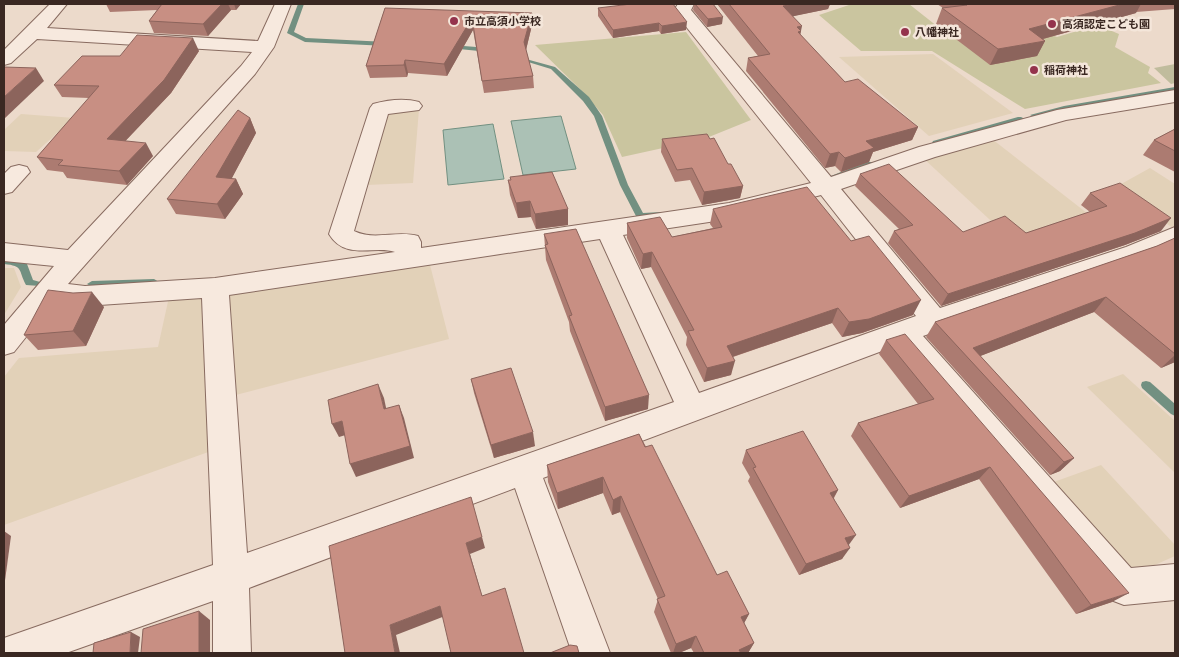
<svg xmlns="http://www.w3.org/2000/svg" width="1179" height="657" font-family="'Source Serif 4','Noto Sans JP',serif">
<rect width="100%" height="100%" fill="#ecdacb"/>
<!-- farmland -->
<g fill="#e2d1b8">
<polygon points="933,54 1013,113 929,136 839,57"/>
<polygon points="419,109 413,183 366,185 382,120 389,112"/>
<polygon points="21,114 74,118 36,152 4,151 4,130"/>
<polygon points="992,139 1092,217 1015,243 923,158"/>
<polygon points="1150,168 1175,184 1175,227 1173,228 1114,188"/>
<polygon points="430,265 449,339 228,397 221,301 232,293"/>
<polygon points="4,268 14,268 21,287 4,315"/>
<polygon points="189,294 206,302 214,450 4,525 4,377 19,358 158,347 169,297"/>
<polygon points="1123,374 1175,421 1175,473 1087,387"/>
<polygon points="1101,465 1175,545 1175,556 1130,576 1051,483"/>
</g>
<!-- green -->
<g fill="#cac59f">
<polygon points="852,4 909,4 952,38 993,32 1034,29 1057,37 1084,29 1083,19 1119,34 1115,47 1150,67 1148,73 1161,83 1025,109 932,51 861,51 819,15"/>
<polygon points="686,32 751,120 704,139 622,157 603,115 583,92 535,45"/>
</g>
<!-- cemetery -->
<polygon fill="#c0bc9d" points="1175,64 1175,83 1171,84 1154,68"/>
<!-- water -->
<g fill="#abc1b5" stroke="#729081">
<polygon points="561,116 576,169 523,175 511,121"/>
<polygon points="493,124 504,179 448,185 443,130"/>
</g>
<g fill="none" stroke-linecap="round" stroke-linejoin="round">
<!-- stream -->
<g fill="#729081" fill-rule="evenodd">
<polygon points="298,4 304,4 294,32 306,38 387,42 390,44 387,46 305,42 287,33"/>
<polygon points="451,45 489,48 492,50 489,52 449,48 448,47"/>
<polygon points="515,56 555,67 589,97 602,116 628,185 643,213 661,212 662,214 661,216 637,218 620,185 594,116 583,101 551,69 515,58"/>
<polygon points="1175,87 1175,91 1064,110 1034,117 1030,115 1064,106"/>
<polygon points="1018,117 1021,117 1025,119 939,145 933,145 932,143 933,141"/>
<polygon points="866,162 872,162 873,164 838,178 832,178 831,176"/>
<path d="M4,258l14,1 9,5 6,16 7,2 2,2 -2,2 -14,-1c-8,-15 -2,-19 -22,-21z"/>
<polygon points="154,279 159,282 154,285 92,287 87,284 92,281"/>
<polygon points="1146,381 1150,382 1175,404 1175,416 1171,414 1142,388 1141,385 1142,382"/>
</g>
<defs>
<g id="minor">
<path d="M50,4h17l-20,24 211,13 17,-37h16l-17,43 -19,27 -187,210 17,2 130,-8 180,-26c-20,-7 -50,9 -66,-18l41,-126 3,-4c14,-4 32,-6 46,-2l3,4 -3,4 -31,4 -34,117c20,10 43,-1 64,5l3,6v6l308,-45 82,-20 -135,-169 -2,-4 4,-6h16l-3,6 140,167 88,-30 138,-37 118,-20v12l-109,18 -131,37 -94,32 99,119 186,-61 49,-20v18l-31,14 -221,77 208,232 44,-4v36l-51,5 -13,-5 -213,-255 -355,133 67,175h-38l-57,-165 -266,100 2,65h-38v-52l-147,52h-62v-15l209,-73 -11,-267 -117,8 -31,-4 -40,50 -10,3v-30l50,-59 -50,-5v-18l64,7 173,-184 11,-14 -215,-13 -26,24 -7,2v-15zM821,195l95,121 -217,77 -76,-158 106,-16zM600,239l74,163 -427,151 -18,-258z"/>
<polygon points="19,165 27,167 30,172 12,192 4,194 4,174 11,167"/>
</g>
</defs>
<!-- minor casing -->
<use href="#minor" stroke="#886b60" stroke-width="2"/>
<!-- minor -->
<use href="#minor" fill="#f7e9de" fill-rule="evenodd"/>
</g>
<!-- wall -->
<g fill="#ac7b71">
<polygon points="106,4 241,4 236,10 231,10 208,36 154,33 149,21 157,10 110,12"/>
<polygon points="694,4 713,4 722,24 707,27 693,10"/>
<polygon points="717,4 830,4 828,9 793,16 801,31 800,35 845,82 918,127 912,140 873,152 869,162 841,172 835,166 825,168 746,71 748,58 758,56"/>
<polygon points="937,4 1175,4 1175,9 1136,12 1136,13 1043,39 1045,41 1037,56 990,65 936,24 942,8 943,8"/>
<polygon points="675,6 686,30 661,34 659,31 613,38 598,16 598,8"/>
<polygon points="385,8 532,25 526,50 533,76 534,88 484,93 473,30 447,76 408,73 407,77 370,78 366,66"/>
<polygon points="199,51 171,93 125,141 153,156 127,185 67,178 63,172 47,170 37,157 89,98 62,97 54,85 120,56"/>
<polygon points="250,118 256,133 231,179 236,179 243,194 225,219 176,214 167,199"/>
<polygon points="1175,129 1175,172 1143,155 1154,140"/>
<polygon points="662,139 710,139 743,186 740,198 702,205 690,180 675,182 661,152"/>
<polygon points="860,174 963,232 1026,233 1090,212 1081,205 1090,193 1161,231 1125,245 941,306 888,243 894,231 899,229 855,186"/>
<polygon points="508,180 568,209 568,225 536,229 531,217 518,218 510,195"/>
<polygon points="713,209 851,241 913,315 862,333 842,337 832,323 733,357 731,375 704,382 686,345 687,337 651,267 641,269 627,238 627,223 672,237 713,228 710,224"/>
<polygon points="544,234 648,409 605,421 570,331 569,322 546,260"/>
<polygon points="1175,238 1175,362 1161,368 1094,312 980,356 1074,458 1060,471 1050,475 926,337 935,322 1157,246"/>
<polygon points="104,307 86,346 38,350 24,335"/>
<polygon points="886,340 1112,602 1076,614 979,479 900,508 851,436 858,423 918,404 879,354"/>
<polygon points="471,379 535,446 494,458 474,393"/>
<polygon points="639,434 717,575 749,614 744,623 754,643 748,653 694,653 691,648 679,653 671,653 654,612 658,599 620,512 612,515 603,493 558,509 548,482 547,465"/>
<polygon points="746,450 838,490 834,498 849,545 842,559 799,575 748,481 750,477 742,463"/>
</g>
<!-- shaded-wall -->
<g fill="#8c645c">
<polygon points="222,4 228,4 231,10 208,36 203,24"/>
<polygon points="234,4 241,4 236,10"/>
<polygon points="795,4 830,4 828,9 780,19 783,6"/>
<polygon points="1123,4 1141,4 1136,13 1021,45 1029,29"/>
<polygon points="532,13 532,25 525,54 524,42"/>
<polygon points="723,17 722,24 707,27 708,19"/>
<polygon points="472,18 473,30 447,76 444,64"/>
<polygon points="687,22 686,30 661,34 662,26"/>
<polygon points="659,23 659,31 613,38 613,30"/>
<polygon points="802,26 801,31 798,44 797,27"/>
<polygon points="193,38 199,51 171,93 115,152 107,139"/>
<polygon points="1045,41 1037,56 990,65 998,49"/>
<polygon points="405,60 408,73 407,77 404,65"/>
<polygon points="36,68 44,81 4,119 4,97"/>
<polygon points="250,118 256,133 224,193 216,177"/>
<polygon points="918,127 912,140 873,152 869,162 841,172 845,158 866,141"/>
<polygon points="146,143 153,156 127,185 119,171"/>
<polygon points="839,152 835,166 825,168 830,154"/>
<polygon points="236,179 243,194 225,219 217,204"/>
<polygon points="743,186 740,198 702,205 704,192"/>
<polygon points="530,201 531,217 518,218 516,203"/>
<polygon points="568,209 568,225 536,229 535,214"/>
<polygon points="1171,218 1161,231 1125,245 941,306 948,294"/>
<polygon points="652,252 651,267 641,269 643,254"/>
<polygon points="92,292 104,307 86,346 73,331"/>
<polygon points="1106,297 1094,312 970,360 973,348"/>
<polygon points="921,300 913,315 862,333 842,337 849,322"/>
<polygon points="838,308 832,323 723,360 727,346"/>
<polygon points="1175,355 1175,362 1161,368"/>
<polygon points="735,361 731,375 704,382 707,368"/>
<polygon points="378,384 384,398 389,422 384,409"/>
<polygon points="649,395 648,409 605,421 605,407"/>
<polygon points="399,405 404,418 414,458 356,477 350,464"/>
<polygon points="342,421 349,434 339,437 332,424"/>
<polygon points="533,432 535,446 494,458 491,445"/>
<polygon points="1074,458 1060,471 1050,475 1064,462"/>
<polygon points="990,467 979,479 900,508 909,496"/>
<polygon points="603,477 603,493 558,509 557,493"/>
<polygon points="838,490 831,502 830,493"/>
<polygon points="621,496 620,512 612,515 613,500"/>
<polygon points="4,531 11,536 4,588"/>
<polygon points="856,535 848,546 845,538"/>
<polygon points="482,537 485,548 470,554 485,606 466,543"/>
<polygon points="850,548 842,559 799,575 806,564"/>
<polygon points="1129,593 1112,602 1076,614 1091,605"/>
<polygon points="440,606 445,616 396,635 400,653 395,653 390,625"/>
<polygon points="199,611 210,620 210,653 199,653"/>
<polygon points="749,614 742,627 741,617"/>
<polygon points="131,632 140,637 138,653 130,653"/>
<polygon points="696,636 691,648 679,653 673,653 676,644"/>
<polygon points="754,643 748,653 737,653 739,650"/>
</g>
<!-- building -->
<g fill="#c88f83" stroke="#8c645c">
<polygon points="162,4 222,4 203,24 149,21"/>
<polygon points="631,4 673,4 687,22 662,26 659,23 613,30 598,8"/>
<polygon points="695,4 713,4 723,17 708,19"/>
<polygon points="729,4 795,4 783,6 802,26 797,27 801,31 798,32 845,82 858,79 918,127 866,141 874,148 845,158 839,152 830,154 748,58 770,54"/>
<polygon points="964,4 1123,4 1029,29 1045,41 998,49 942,8 967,5"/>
<polygon points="385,8 532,13 524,42 533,76 482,81 472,18 444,64 405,60 404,65 366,66"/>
<polygon points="137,35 193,38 164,80 107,139 146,143 119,171 58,165 63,160 37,157 99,86 54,85 82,56 120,56"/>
<polygon points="4,67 36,68 4,97"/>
<polygon points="238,110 250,118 216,177 236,179 217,204 167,199"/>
<polygon points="1175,129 1175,151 1154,140"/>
<polygon points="707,134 710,139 714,138 728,164 731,164 743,186 704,192 692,168 677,170 662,139"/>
<polygon points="889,164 963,232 1005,216 1026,233 1107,206 1090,193 1120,183 1171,218 1135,233 948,294 894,231 913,225 860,174"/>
<polygon points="552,172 568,209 535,214 530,201 516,203 508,180 511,180 510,177"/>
<polygon points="807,187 851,241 869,236 921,300 869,319 849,322 838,308 727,346 735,361 707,368 688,331 694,330 652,252 643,254 627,223 660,217 672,237 722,227 713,209"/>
<polygon points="576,229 649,395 605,407 569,316 572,315 545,245 548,244 544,234"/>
<polygon points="1175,238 1175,354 1106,297 973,348 1074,458 1064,462 935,322 1157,246"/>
<polygon points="48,290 73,293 92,292 73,331 24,335"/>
<polygon points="905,334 1129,593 1091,605 990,467 909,496 858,423 934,399 886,340"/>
<polygon points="511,368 533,432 491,445 471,379"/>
<polygon points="378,384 384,409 399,405 410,446 350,464 342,421 332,424 328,400"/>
<polygon points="803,431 838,490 830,493 856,535 845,538 850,548 806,564 753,468 756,467 746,450"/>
<polygon points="639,434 645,447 652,445 717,575 727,571 749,614 741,617 754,643 739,650 741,653 704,653 696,636 676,644 657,599 665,596 621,496 613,500 603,477 557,493 547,465"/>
<polygon points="471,497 482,537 466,543 482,596 505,588 524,653 451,653 440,606 390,625 395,653 345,653 329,546"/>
<polygon points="199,611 199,653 141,653 143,629"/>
<polygon points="131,632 130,653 93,653 94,643"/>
<polygon points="570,645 577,646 579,653 550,653"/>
</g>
<!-- markers -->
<g fill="#94334c" stroke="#f4e6da" stroke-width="2">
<circle cx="454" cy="21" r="5"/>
<circle cx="1052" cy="24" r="5"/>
<circle cx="905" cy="32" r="5"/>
<circle cx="1034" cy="70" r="5"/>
</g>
<g text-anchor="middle" stroke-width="5" stroke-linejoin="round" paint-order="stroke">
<!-- far-poi labels -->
<g font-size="11" font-weight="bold" fill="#3a2822" stroke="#f4e6da" text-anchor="start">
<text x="464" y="25">市立高須小学校</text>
<text x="1062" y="28">高須認定こども園</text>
<text x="915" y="36">八幡神社</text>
<text x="1044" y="74">稲荷神社</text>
</g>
</g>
<!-- border -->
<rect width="1179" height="657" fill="none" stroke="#3a2822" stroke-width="10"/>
</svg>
